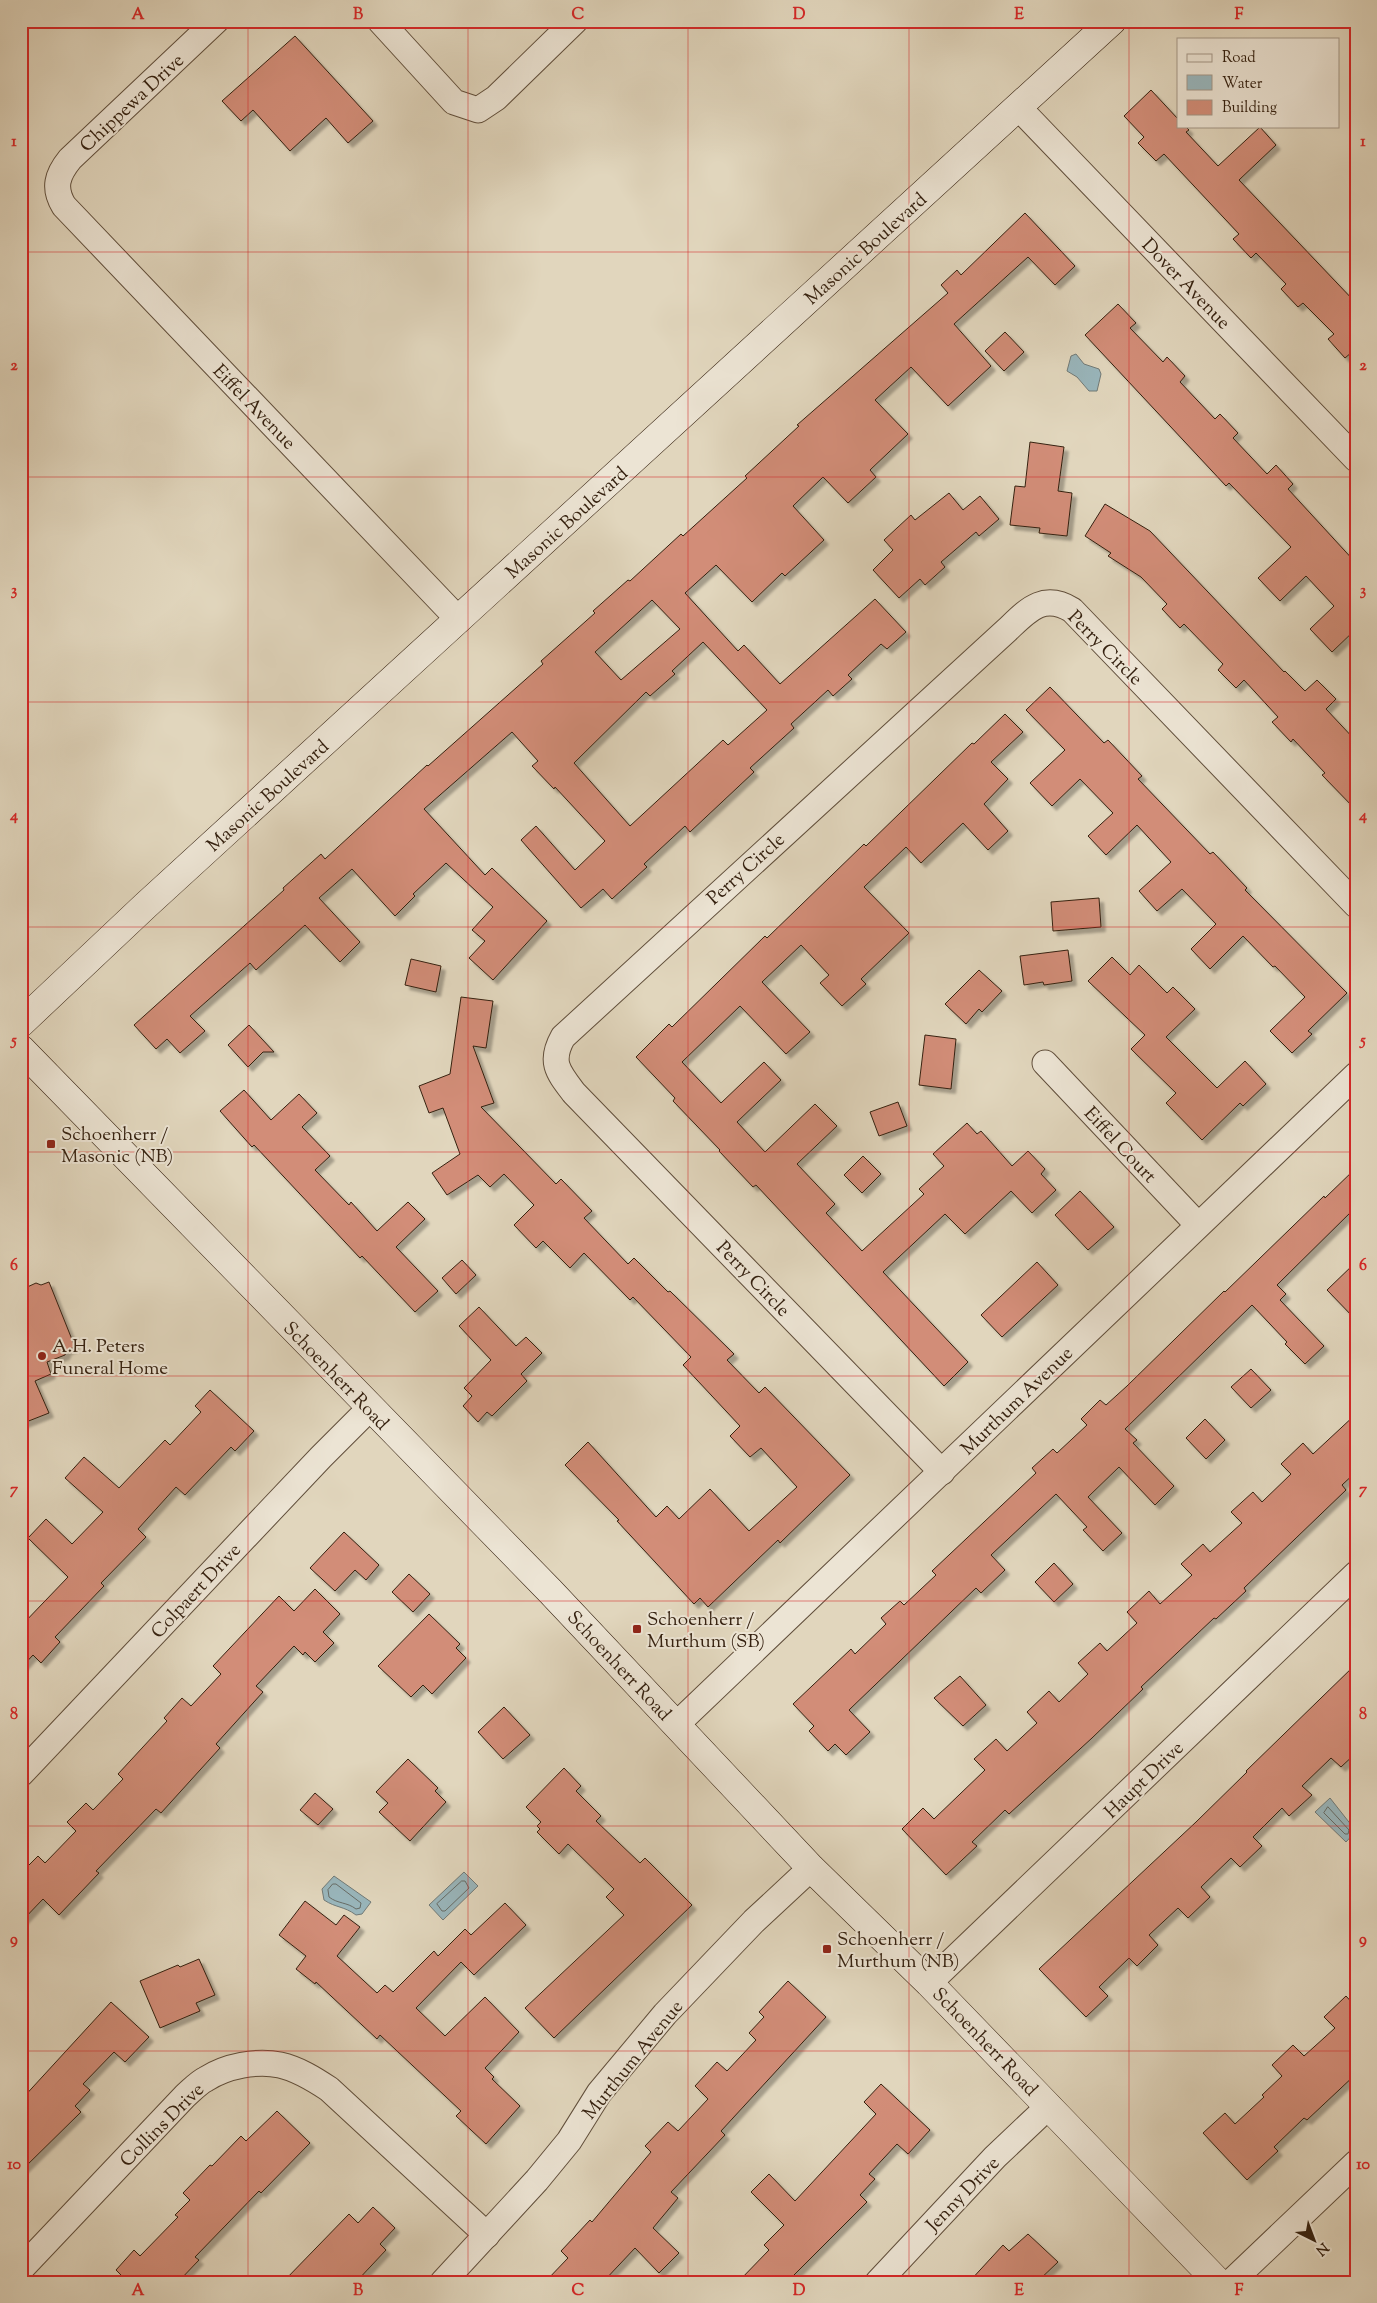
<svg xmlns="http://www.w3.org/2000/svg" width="1377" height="2303" font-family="'Sorts Mill Goudy',serif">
<defs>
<filter id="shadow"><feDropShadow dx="4.5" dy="4.5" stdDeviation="1" flood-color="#0004"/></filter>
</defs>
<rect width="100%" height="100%" fill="#e1d6bd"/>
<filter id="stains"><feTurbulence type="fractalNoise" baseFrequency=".004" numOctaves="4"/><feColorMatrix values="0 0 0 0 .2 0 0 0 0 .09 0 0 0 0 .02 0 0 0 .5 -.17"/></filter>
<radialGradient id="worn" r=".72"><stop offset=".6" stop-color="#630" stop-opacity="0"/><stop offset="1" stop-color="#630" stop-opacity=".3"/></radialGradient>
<!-- water -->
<g fill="#99b6bc" stroke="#717a77">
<polygon points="1076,354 1084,364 1099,369 1101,374 1097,391 1089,391 1077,377 1067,371 1071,356"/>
<polygon points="1330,1798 1356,1831 1346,1842 1315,1812"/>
<polygon points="464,1872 478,1886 443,1920 429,1905"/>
<path d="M334,1876l37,26 -9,12 -6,1c-12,-9 -20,-7 -32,-15l-2,-11z"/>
</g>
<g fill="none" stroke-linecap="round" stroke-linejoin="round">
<!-- shore -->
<g stroke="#676c66" stroke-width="1">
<polygon points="1328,1807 1349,1830 1348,1834 1345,1834 1324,1813"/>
<polygon points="462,1881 465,1881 469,1888 445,1911 442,1911 437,1904"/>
<path d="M333,1884h3l25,19 -1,5 -4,1c-9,-7 -18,-5 -27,-12l-1,-7z"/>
</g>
</g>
<!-- building -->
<g fill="#d28d78" stroke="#352110" fill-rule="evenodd" filter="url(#shadow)">
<polygon points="295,36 373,121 348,143 326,118 290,151 253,110 241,121 222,101"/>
<polygon points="1151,90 1178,119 1178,126 1185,126 1189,130 1186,132 1218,166 1260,127 1276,145 1239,180 1356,303 1356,356 1352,352 1345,358 1328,339 1334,334 1303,303 1298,307 1281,289 1286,284 1256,253 1251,258 1233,239 1239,234 1164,154 1156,161 1138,143 1144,137 1124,116"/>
<path d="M1025,213l50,53 -20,19 -27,-28 -74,67 37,42 -43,40 -37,-39 -36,33 33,34 -38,36 6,7 -28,26 -25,-26 -30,29 31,34 -39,36 -3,-3 -30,29 -36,-37 -31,28 53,58 6,-6 36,39 95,-85 31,33 -19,17 -6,-5 -33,31 4,4 -19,17 -5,-6 -37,34 3,4 -44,40 4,4 -64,60 -5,-6 -41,38 3,3 -35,32 -9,-10 -22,19 -60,-68 15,-14 39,44 30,-29 -50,-54 -1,2 -22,-23 6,-5 -26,-29 -88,77 61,66 7,-7 55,53 -54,59 -24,-22 16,-17 -13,-11 21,-23 -47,-44 -33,31 2,2 -20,20 -43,-47 -33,29 41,44 -20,20 -35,-37 -49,45 -6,-7 -60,53 15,15 -25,22 -13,-14 -11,10 -22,-24 150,-135 -1,-2 38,-34 4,5 102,-94 1,1 115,-102 -2,-3 54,-48 -2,-2 35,-31 2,1 51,-47 2,2 64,-58 -2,-2 54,-50 -2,-1 151,-132 -7,-8 16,-15 4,5zM652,600l28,29 -59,51 -26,-28zM703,642l64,68 -39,35 -5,-5 -93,86 -56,-63 72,-71 4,4 25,-22 -3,-3z"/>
<polygon points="1118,304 1136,323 1130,328 1163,362 1167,357 1185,376 1180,382 1215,419 1220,414 1238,433 1233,438 1267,474 1276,465 1293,484 1288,489 1356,563 1356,629 1332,652 1310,629 1334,606 1306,576 1280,601 1258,578 1291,547 1229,483 1226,486 1085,335"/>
<polygon points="1005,332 1024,352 1004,371 985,351"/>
<polygon points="1030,442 1064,447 1058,491 1072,493 1067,536 1039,533 1040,528 1010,525 1015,486 1025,487"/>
<polygon points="949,493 963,510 980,496 999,519 979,536 976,532 941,562 945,567 925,585 920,579 899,598 873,570 893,550 884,540 911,515 915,520"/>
<polygon points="1105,504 1150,531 1284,672 1285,671 1305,691 1317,680 1336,699 1326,709 1356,741 1356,810 1322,775 1325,773 1293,739 1291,742 1272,722 1278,717 1244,680 1236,688 1218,670 1223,664 1184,624 1180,628 1162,609 1167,604 1141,577 1108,556 1111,553 1085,536"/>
<polygon points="1050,687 1104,743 1108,740 1142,776 1138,779 1210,854 1213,852 1247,888 1245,890 1347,993 1308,1031 1312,1034 1292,1053 1270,1031 1305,997 1275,966 1273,967 1243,936 1210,969 1191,949 1216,924 1182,889 1157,911 1139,891 1171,862 1137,825 1106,855 1088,836 1113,813 1080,779 1052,806 1030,783 1065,750 1026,710"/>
<polygon points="1005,714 1023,732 991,762 1008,779 984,804 1008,831 988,850 963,823 921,863 906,847 864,887 909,933 861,979 866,984 842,1006 820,983 829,975 801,945 762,982 810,1032 786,1054 740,1006 682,1062 721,1103 764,1062 781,1080 737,1122 765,1152 815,1104 837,1126 797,1164 835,1204 826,1213 862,1251 924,1194 919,1189 944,1166 933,1154 967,1123 977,1134 981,1131 1012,1166 1028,1151 1045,1169 1041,1174 1056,1190 1032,1213 1011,1191 965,1234 945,1214 883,1272 968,1362 944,1386 756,1185 753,1187 719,1151 720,1150 673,1101 675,1098 636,1057 669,1024 672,1027 765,936 767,938 864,844 866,846 972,743 974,744"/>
<polygon points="1099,898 1101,927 1053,931 1051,902"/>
<polygon points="1068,950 1072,981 1044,985 1043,982 1024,985 1020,956"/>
<polygon points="1112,957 1130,975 1139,965 1167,993 1173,987 1195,1009 1166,1037 1217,1088 1245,1061 1266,1084 1243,1106 1240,1103 1202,1140 1166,1103 1176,1093 1131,1049 1145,1035 1088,981"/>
<polygon points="411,959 441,966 436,992 405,985"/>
<polygon points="979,970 1002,991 982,1012 979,1009 966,1024 945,1004"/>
<polygon points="461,997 493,1001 486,1048 473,1046 494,1103 481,1107 556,1184 561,1179 592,1211 584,1218 628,1264 634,1258 668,1292 670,1291 734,1354 727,1360 759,1393 765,1387 850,1475 780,1543 778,1540 708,1607 700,1598 694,1604 617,1521 619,1520 565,1465 588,1442 656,1517 667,1506 679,1519 710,1489 749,1531 797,1487 761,1448 750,1457 730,1436 740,1426 683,1365 691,1357 633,1297 630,1300 584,1253 570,1268 543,1241 536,1248 514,1225 534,1205 504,1174 490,1187 478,1175 447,1195 432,1173 460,1154 443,1108 429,1113 419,1086 450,1074"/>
<polygon points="249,1025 274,1052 263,1052 248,1067 228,1045"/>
<polygon points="925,1035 956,1039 951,1089 919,1085"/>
<polygon points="244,1090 271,1120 299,1094 317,1113 302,1127 330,1156 315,1170 349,1205 351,1202 377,1231 408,1202 425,1219 396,1247 438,1291 415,1312 362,1256 360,1258 254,1145 252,1147 220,1111"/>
<polygon points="898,1102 907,1126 879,1136 870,1112"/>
<polygon points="863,1156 881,1174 862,1193 844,1175"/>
<polygon points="1356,1168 1356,1207 1277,1285 1286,1294 1280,1300 1324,1346 1305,1364 1285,1344 1287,1342 1252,1305 1125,1429 1137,1440 1133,1443 1174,1486 1155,1505 1119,1467 1088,1497 1122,1533 1103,1551 1083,1530 1087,1527 1056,1494 991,1555 1005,1570 981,1593 976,1588 849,1710 870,1732 846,1755 835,1744 828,1751 809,1731 814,1726 793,1704 851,1649 855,1654 886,1624 881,1618 900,1601 904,1605 936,1575 932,1571 1036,1473 1032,1468 1053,1449 1057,1453 1087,1425 1081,1419 1100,1400 1106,1405 1127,1386 1224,1291 1225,1292 1324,1196 1325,1198"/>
<polygon points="1080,1191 1114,1227 1088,1250 1055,1215"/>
<polygon points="462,1260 476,1275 456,1294 442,1278"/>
<polygon points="1037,1262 1058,1285 1002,1337 981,1315"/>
<polygon points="1356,1262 1356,1320 1327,1290"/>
<polygon points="49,1282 75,1347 67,1350 65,1355 47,1362 51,1374 35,1381 49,1413 21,1424 21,1295 23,1289 36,1283 41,1285"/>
<polygon points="479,1307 516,1346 526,1337 542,1353 521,1374 527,1381 492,1416 487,1412 478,1422 463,1406 472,1396 464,1388 491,1360 459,1326"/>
<polygon points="1251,1369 1271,1390 1251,1408 1231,1387"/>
<polygon points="210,1390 254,1431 235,1451 231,1447 185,1495 176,1487 138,1529 146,1537 101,1583 104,1586 55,1637 60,1642 41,1663 33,1655 21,1668 21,1626 68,1577 28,1538 46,1519 72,1544 103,1512 65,1478 84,1457 119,1488 165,1440 170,1445 201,1412 195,1406"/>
<polygon points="1356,1414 1356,1472 1342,1485 1346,1490 1244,1588 1246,1591 1216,1619 1214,1618 1141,1687 1143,1689 1092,1738 1009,1814 1005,1810 972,1842 977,1846 946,1875 902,1829 923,1808 934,1819 985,1770 974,1759 996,1739 1007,1751 1037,1723 1027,1712 1049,1691 1059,1702 1088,1674 1078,1663 1100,1643 1107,1651 1137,1623 1127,1612 1149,1591 1160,1604 1192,1575 1181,1564 1203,1544 1210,1552 1242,1523 1231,1512 1253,1492 1262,1502 1291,1474 1281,1464 1303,1443 1313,1454"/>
<polygon points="1205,1419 1225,1440 1206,1459 1186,1438"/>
<polygon points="344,1532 379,1565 366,1580 355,1570 335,1591 310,1568"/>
<polygon points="1054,1563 1073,1584 1054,1602 1035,1582"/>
<polygon points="409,1574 430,1594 413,1612 392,1592"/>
<polygon points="315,1589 340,1614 323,1632 334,1643 315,1662 305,1652 303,1655 294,1646 256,1686 263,1692 216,1744 220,1748 161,1813 156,1809 96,1871 99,1873 59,1915 43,1899 21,1922 21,1873 38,1856 45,1863 76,1831 67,1822 86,1803 93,1810 123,1779 118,1774 167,1721 164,1718 182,1698 191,1706 221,1674 213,1666 279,1596 294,1611"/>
<polygon points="429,1614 460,1644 456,1648 466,1658 432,1694 423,1685 411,1697 378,1666"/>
<polygon points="1356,1664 1356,1753 1341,1767 1331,1758 1302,1786 1312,1795 1289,1816 1282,1808 1253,1837 1262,1846 1240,1867 1231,1858 1201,1887 1210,1897 1188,1918 1178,1908 1149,1935 1158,1945 1137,1966 1129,1958 1099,1987 1108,1996 1086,2017 1039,1969 1196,1822 1247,1772 1246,1771"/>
<polygon points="960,1676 986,1705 963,1726 934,1698"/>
<polygon points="504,1707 530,1735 503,1759 478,1732"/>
<polygon points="408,1759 438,1788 435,1791 446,1802 410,1841 379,1812 388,1803 376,1792"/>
<polygon points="564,1768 581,1786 576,1791 601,1816 596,1821 640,1863 645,1858 692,1905 554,2038 525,2008 624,1915 606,1897 614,1889 568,1844 559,1854 537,1832 540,1829 537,1826 541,1822 526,1807"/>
<polygon points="315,1793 333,1809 318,1825 300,1810"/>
<polygon points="305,1901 336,1925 344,1915 360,1927 337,1956 377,1993 385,1985 393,1992 434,1951 438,1956 465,1929 471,1935 505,1903 526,1925 474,1975 461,1962 416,2008 445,2036 485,1997 519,2032 485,2068 494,2077 492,2079 520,2106 486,2144 456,2116 461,2111 380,2035 377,2039 316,1982 315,1984 296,1969 306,1956 279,1935"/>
<polygon points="199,1959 215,1995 196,2003 200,2011 160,2028 140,1981 178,1965 180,1967"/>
<polygon points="788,1981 826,2017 721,2131 725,2135 671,2192 678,2198 653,2228 679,2253 659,2273 635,2248 603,2282 545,2282 568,2258 561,2251 590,2220 592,2222 651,2152 645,2146 668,2122 678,2131 708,2099 695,2086 717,2062 727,2071 756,2040 749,2033 764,2017 759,2012"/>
<polygon points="1346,1996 1356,2007 1356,2074 1307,2120 1304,2118 1274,2147 1278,2151 1247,2180 1203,2133 1225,2113 1235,2124 1264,2097 1262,2095 1282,2076 1272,2065 1293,2045 1304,2056 1335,2028 1324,2017"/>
<polygon points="111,2002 149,2037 125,2062 114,2052 83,2084 90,2090 75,2106 81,2112 21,2171 21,2100"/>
<polygon points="881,2084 930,2130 908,2154 897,2144 869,2174 875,2179 860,2195 867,2202 787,2282 738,2282 769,2250 764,2245 784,2225 751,2192 769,2174 795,2201 876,2114 864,2102"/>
<polygon points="277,2111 310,2143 261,2193 259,2191 195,2257 199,2260 178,2282 128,2282 116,2270 134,2250 140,2256 178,2217 175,2215 190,2200 183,2193 210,2165 212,2166 241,2136 246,2141"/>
<polygon points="373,2207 395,2228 380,2244 386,2250 356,2282 283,2282 349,2214 358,2223"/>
<polygon points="1028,2234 1058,2262 1037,2282 969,2282 1003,2245 1009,2251"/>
</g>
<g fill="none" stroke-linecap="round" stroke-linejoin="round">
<defs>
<g id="street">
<path d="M216,21l-146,138c-13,16 -17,29 -6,47l395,414"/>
<polyline points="380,21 454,102 478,110 496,98 575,21"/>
<polyline points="1018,107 1356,459"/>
<polyline points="1045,1063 1198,1225"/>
<path d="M942,1472l-368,-379c-16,-21 -25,-31 -11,-56l444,-407c20,-19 36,-38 65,-20l284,295"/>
<polyline points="676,1725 1356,1075"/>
<polyline points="21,1774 321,1457 370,1408"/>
<polyline points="929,1983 1356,1574"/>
<path d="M21,2269l164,-173c7,-6 13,-13 21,-17 20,-13 51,-19 74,-14 18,4 34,14 49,24l158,146"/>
<polyline points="443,2282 537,2180 569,2141 599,2093 665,2014 754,1921 811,1868"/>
<polyline points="878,2282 995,2157 1049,2106"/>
<polyline points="1231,2282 1356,2163"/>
</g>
<g id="secondary">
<polyline points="21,1023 145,906 1112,21"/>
<polyline points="21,1049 550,1591 811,1868 929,1983 1218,2282"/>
</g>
</defs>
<!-- street casing -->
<use href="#street" stroke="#604e3b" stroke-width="27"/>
<!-- secondary casing -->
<use href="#secondary" stroke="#352110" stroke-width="29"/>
<!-- street -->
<use href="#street" stroke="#ece4d4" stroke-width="25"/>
<!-- secondary -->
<use href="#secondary" stroke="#ece4d4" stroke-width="28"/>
</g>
<!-- grid -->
<path fill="none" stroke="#d62828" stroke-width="1" stroke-opacity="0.55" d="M248,21v2261M468,21v2261M688,21v2261M909,21v2261M1129,21v2261M21,252h1335M21,477h1335M21,702h1335M21,927h1335M21,1152h1335M21,1376h1335M21,1601h1335M21,1826h1335M21,2051h1335"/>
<!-- markers -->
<g fill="#8f2418" stroke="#ece4d4" stroke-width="2">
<rect x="46" y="1139" width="10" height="10" rx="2.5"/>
<circle cx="42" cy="1356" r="5"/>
<rect x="632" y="1624" width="10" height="10" rx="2.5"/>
<rect x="822" y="1944" width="10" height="10" rx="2.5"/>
</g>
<g text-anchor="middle" stroke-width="4" stroke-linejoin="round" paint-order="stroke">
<!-- street labels -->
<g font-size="19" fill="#352110" stroke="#ece4d4">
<text transform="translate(131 102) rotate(-43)" y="7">Chippewa Drive</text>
<text transform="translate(865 248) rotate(-42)" y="7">Masonic Boulevard</text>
<text transform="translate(1187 283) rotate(46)" y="7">Dover Avenue</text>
<text transform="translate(255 406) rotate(46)" y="7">Eiffel Avenue</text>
<text transform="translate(566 522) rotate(-42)" y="7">Masonic Boulevard</text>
<text transform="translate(1106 647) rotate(45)" y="7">Perry Circle</text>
<text transform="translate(267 795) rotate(-42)" y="7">Masonic Boulevard</text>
<text transform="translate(745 868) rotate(-42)" y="7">Perry Circle</text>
<text transform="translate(1121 1144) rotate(47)" y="7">Eiffel Court</text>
<text transform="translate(754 1278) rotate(46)" y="7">Perry Circle</text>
<text transform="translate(337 1375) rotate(46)" y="7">Schoenherr Road</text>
<text transform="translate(1016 1400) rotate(-44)" y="7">Murthum Avenue</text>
<text transform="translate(195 1590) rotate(-47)" y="7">Colpaert Drive</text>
<text transform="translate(620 1665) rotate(47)" y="7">Schoenherr Road</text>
<text transform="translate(1143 1779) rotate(-44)" y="7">Haupt Drive</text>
<text transform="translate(986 2041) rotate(46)" y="7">Schoenherr Road</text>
<text transform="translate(632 2059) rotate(-51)" y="7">Murthum Avenue</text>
<text transform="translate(161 2124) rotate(-45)" y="7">Collins Drive</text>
<text transform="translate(962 2193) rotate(-46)" y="7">Jenny Drive</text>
</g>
<!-- poi labels -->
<g font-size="19" fill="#352110" stroke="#ece4d4" text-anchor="start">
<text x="61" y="1140">Schoenherr /<tspan x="61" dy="22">Masonic (NB)</tspan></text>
<text x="52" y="1352">A.H. Peters<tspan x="52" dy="22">Funeral Home</tspan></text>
<text x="647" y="1625">Schoenherr /<tspan x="647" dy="22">Murthum (SB)</tspan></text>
<text x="837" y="1945">Schoenherr /<tspan x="837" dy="22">Murthum (NB)</tspan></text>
</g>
</g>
<!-- margin -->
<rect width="1377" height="2303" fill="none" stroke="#e1d6bd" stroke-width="55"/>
<!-- legend -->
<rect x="1177" y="38" width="162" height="90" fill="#ece4d4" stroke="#a39686"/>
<rect x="1187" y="54" width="25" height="8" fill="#ece4d4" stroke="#a39686"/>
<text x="1222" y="62" font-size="15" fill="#352110">Road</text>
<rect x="1187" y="75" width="25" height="15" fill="#99b6bc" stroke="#a39686"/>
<text x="1222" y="88" font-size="15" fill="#352110">Water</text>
<rect x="1187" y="100" width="25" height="15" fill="#d28d78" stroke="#a39686"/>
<text x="1222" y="112" font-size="15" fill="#352110">Building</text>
<!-- north arrow -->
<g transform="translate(1314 2240) rotate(138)" stroke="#ece4d4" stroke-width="4" paint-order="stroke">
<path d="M0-4L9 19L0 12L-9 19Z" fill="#352110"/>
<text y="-8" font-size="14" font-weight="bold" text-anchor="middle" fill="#352110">N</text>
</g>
<rect x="28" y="28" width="1322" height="2248" fill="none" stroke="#d62828" stroke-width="2"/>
<g font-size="16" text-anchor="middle" font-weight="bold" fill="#d62828">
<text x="138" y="19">A</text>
<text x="358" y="19">B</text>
<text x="578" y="19">C</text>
<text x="799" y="19">D</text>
<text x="1019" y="19">E</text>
<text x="1239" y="19">F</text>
<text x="14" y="146">1</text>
<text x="1363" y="146">1</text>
<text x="14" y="370">2</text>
<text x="1363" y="370">2</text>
<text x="14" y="595">3</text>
<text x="1363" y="595">3</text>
<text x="14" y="820">4</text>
<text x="1363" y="820">4</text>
<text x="14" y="1045">5</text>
<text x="1363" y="1045">5</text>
<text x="14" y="1270">6</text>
<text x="1363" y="1270">6</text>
<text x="14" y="1494">7</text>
<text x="1363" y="1494">7</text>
<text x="14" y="1719">8</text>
<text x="1363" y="1719">8</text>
<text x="14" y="1944">9</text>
<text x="1363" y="1944">9</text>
<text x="14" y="2169">10</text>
<text x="1363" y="2169">10</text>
<text x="138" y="2295">A</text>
<text x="358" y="2295">B</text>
<text x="578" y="2295">C</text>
<text x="799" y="2295">D</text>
<text x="1019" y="2295">E</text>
<text x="1239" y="2295">F</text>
</g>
<rect width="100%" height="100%" filter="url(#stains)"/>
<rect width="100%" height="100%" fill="url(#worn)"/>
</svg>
